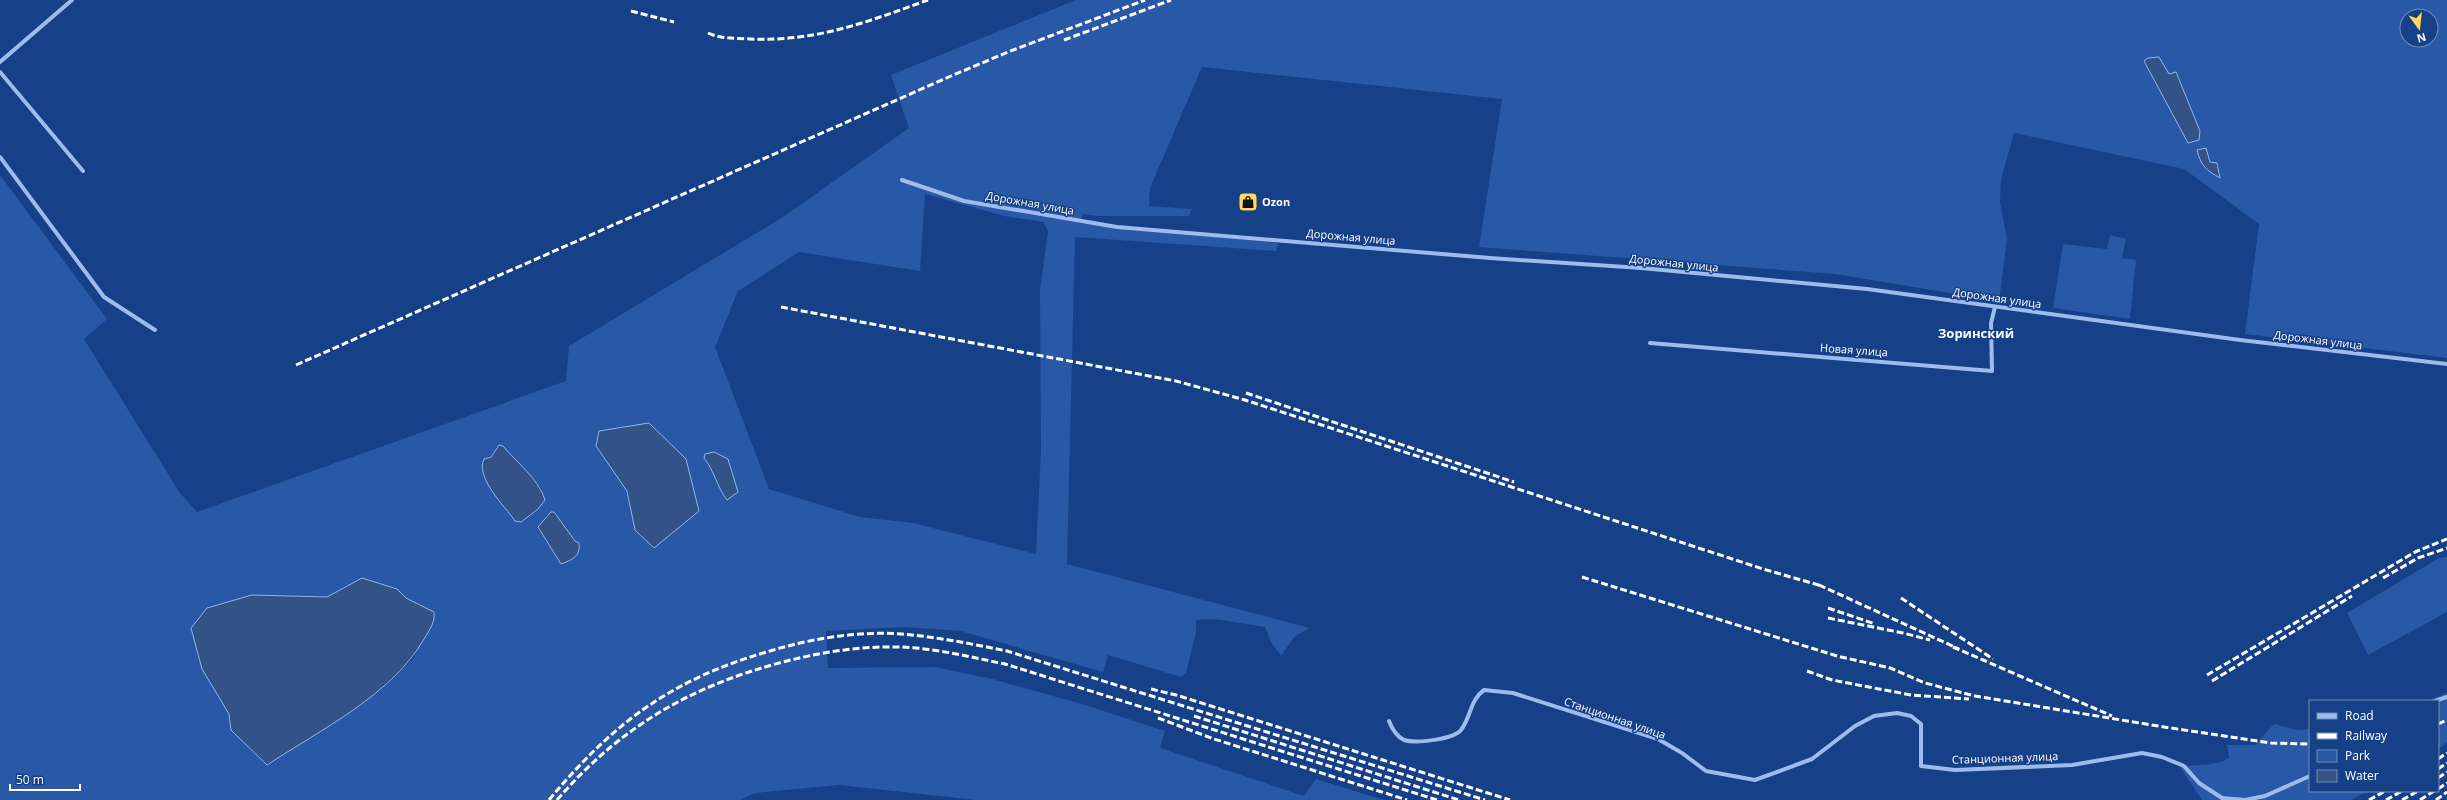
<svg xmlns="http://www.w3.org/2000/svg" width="2447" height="800" font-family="'Open Sans',sans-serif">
<rect width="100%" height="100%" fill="#164087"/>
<!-- green -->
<g fill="#2858a6" fill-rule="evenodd">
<path d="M1076,0h1371v358l-202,-24 14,-110 -75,-55 -170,-36 -13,46 -1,23 7,37 -8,62 -164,-27 -356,-27 23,-148 -300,-32 -52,121 -1,18 43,3 -3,7h-90l-15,-2 -6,9 200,20 -2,8 -201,-14 -8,327 243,64 -15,8 -14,20 -10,-14 -6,-15 -50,-8 -19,1v12l-10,41 -5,4 -73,-22 -5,17 -142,-41 -57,-4 -78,4 2,37 107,-1 57,12 90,25 83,27 -5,17 144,48 12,-17 68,21h-408l-137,-15 -84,8 -15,7h-740v-625l107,144 -23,20 96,154 17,19 369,-131 3,-35 214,-129 126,-89 -18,-53zM2407,16h24v24h-24zM925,194l79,22 39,6 5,9 -8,59 1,161 -5,103 -123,-31 -53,-6 -91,-28 -54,-142 23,-56 61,-39 121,19zM503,446l39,43 -27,32 -28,-64 8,-4 1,-6zM627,491l27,57 -19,-18zM554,512l21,29 4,2 -18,21 -23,-37 13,-14zM362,578l35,11 9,9 28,14 -21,47 -31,30 -116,75 -35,-34 -2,-16 23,-119 75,2z"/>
<polygon points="2110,235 2126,239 2122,258 2136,260 2130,319 2053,308 2063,244 2107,249"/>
<polygon points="2447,557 2447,612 2368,655 2347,613 2439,558"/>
<polygon points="2447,693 2447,743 2438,749 2438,701 2426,701"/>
<path d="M2274,724l23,6 13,-1v62h58l-17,9h-149l-22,-33c18,-3 32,0 49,-9l-2,-13h28z"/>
</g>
<!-- water -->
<g fill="#335287" stroke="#8eb6f1">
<polygon points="2159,57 2169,74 2176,72 2200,131 2199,140 2188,143 2144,61 2148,58"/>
<path d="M2206,148l4,14 7,1 3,15c-14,-8 -19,-12 -23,-28z"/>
<polygon points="649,423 686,459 699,511 654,548 635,530 627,491 596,446 599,431"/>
<path d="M499,445l4,1c14,17 35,32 42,54l-7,9 -17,13 -6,-1c-10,-15 -40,-43 -31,-62l7,-2z"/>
<path d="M714,452l14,7 10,33 -11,8c-11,-15 -12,-28 -23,-42l1,-4z"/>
<path d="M551,512h3l21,29 4,2c2,13 -7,17 -18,21l-23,-37z"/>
<path d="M362,578l35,11 9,9 28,14c1,11 -4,17 -10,27 -32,56 -104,91 -157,126l-36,-35 -2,-16 -27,-45 -11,-41 16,-20 45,-13 75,2z"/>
</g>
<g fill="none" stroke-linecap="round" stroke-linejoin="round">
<!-- street -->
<g stroke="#9cbcee" stroke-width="4">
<polyline points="0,62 72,0"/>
<polyline points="0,72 83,171"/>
<polyline points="0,157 104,297 155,330"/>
<polyline points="902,180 964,201 1117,227 1490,258 1641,268 1867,289 2240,340 2447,364"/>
<polyline points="1650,343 1992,371 1991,323 1995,307"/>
<polyline points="2435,701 2447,697"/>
<path d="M1389,721c3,8 7,15 15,19 12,4 50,-1 57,-10 10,-13 9,-30 23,-40l29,3 145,46 24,14 24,18 49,9 57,-21 43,-33 19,-10 23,-3 14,3 10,8v42l34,4 117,-5 70,-12 20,4 22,9 15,17 23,15 23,2 20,-4 45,-20"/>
</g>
<!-- rail -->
<g stroke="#fff" stroke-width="3" stroke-dasharray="7 3" stroke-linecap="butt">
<polyline points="631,11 674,22"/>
<path d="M708,33c13,6 27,5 42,6 66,3 117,-17 178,-39"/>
<polyline points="1064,40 1171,0"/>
<polyline points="781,307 1176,381 1245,400 1763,569 1822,586"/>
<polyline points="296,365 951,76 1008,52 1145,0"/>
<polyline points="1246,393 1514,482"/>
<polyline points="1582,577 1837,656 1890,668 1925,683 1975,696 2164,727 2271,743 2310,744"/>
<polyline points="2383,578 2418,558 2447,548"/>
<polyline points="1819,585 1959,649"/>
<polyline points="1901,598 1993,659"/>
<polyline points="1828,608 1875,624"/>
<polyline points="1828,618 1903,633 1930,640"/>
<polyline points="1953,647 2112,716"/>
<polyline points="1807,671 1832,680 1911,695 1969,699"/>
<polyline points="2207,675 2415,552 2447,539"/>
<polyline points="2212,681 2352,596"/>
<polyline points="1151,689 1176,695 1510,800"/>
<polyline points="1194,716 1459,800"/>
<polyline points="1158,718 1214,739 1407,800"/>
<polyline points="2438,724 2447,720"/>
<polyline points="2438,759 2447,753"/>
<polyline points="2438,769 2447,763"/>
<polyline points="2438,778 2447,772"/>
<polyline points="2438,789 2447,783"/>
<path d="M549,800c65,-78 123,-121 221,-149 43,-13 88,-20 132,-17 35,3 70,10 105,17l478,149"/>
<path d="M557,800c63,-73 134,-114 226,-138 38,-10 78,-16 117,-15 35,1 70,10 105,17l432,136"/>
<polyline points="2369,800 2385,791"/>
<polyline points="2386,800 2402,791"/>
<polyline points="2402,800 2418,791"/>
<polyline points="2420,800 2434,791"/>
<polyline points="2436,800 2447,792"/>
</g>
</g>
<!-- icons -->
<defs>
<symbol id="shop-square" viewBox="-11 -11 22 22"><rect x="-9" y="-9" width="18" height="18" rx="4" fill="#ffda59" stroke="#164087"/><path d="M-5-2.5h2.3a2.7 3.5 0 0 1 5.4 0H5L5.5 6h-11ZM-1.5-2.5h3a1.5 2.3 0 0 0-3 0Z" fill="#111"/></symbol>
</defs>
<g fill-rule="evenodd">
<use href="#shop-square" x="1237" y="191" width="22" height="22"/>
</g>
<g text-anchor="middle" stroke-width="3" stroke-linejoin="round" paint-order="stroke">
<!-- poi labels -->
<g font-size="11" font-weight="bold" fill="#fff" stroke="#164087" text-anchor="start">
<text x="1262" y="206">Ozon</text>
</g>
<!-- street labels -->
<g font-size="11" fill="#fff" stroke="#164087">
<text transform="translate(1030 203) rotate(10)" y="4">Дорожная улица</text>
<text transform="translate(1351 237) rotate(5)" y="4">Дорожная улица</text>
<text transform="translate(1674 263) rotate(6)" y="4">Дорожная улица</text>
<text transform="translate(1997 298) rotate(8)" y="4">Дорожная улица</text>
<text transform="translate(2318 340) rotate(7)" y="4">Дорожная улица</text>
<text transform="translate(1854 350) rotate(4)" y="4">Новая улица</text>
<text transform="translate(1615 718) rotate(19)" y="4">Станционная улица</text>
<text transform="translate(2005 758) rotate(-2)" y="4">Станционная улица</text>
</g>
<!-- quarter labels -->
<g font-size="13" font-weight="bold" fill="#fff" stroke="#164087">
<text x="1976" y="338">Зоринский</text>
</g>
</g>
<!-- legend -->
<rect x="2309" y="700" width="130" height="92" fill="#164087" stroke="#738cb7"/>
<rect x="2317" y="713" width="20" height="6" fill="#9cbcee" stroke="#738cb7"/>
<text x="2345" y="720" font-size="12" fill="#ffffff">Road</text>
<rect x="2317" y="733" width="20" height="6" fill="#ffffff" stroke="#738cb7"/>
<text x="2345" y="740" font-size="12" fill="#ffffff">Railway</text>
<rect x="2317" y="750" width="20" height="12" fill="#2858a6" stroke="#738cb7"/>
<text x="2345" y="760" font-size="12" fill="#ffffff">Park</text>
<rect x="2317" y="770" width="20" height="12" fill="#335287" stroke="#738cb7"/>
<text x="2345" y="780" font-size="12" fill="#ffffff">Water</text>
<!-- north arrow -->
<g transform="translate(2419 28) rotate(165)"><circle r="19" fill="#164087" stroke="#738cb7"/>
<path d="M0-3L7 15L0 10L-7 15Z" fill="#ffda59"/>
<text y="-6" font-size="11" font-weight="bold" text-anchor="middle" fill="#ffffff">N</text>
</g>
<!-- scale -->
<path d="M10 784v6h70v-6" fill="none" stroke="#ffffff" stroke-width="2"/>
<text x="16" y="784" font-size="12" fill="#ffffff" stroke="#164087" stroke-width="3" paint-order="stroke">50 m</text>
</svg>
